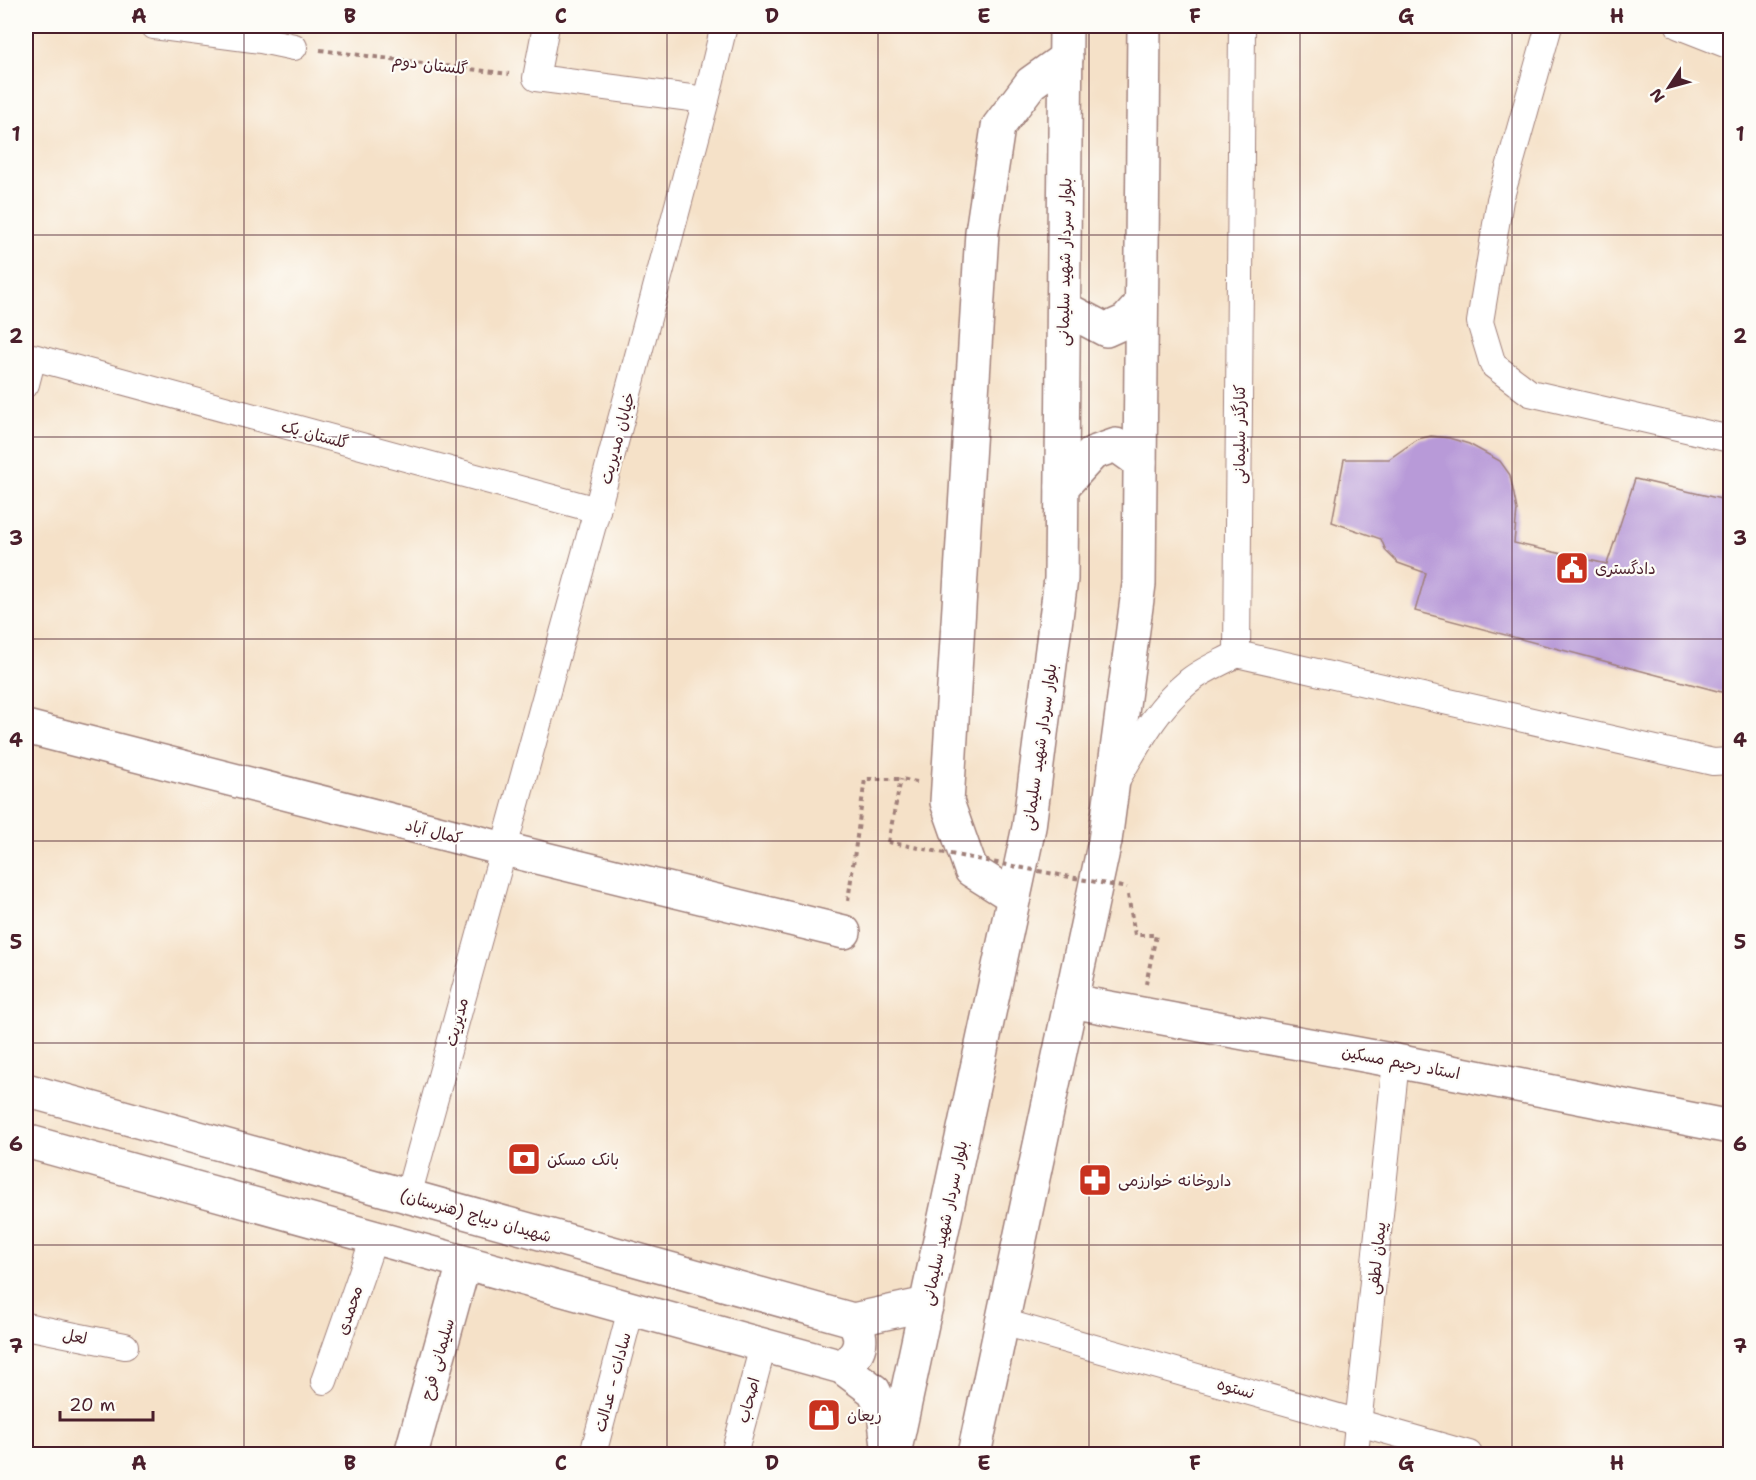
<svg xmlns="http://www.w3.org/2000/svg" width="1756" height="1480" font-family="'Shantell Sans','Playpen Sans Arabic',sans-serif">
<rect width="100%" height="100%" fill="#fdfcf7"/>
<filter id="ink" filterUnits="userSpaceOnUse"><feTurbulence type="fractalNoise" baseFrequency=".0167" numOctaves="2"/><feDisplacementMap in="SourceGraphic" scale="12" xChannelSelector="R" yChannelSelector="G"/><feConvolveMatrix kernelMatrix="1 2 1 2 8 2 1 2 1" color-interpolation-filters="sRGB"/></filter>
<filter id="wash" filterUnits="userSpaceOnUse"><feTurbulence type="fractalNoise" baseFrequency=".008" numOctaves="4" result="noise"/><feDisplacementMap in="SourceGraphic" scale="24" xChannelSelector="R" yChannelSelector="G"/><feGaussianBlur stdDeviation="1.35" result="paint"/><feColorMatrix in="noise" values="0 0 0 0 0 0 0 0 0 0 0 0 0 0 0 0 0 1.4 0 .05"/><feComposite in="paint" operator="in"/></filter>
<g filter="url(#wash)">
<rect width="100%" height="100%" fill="#f5e1c8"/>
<g id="blocks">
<!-- building -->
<polygon fill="#b89ad8" points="1431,436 1449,438 1469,444 1500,461 1510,475 1517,510 1514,543 1607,564 1635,479 1730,501 1730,688 1729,694 1415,611 1426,573 1398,563 1386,551 1381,539 1332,522 1344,459 1389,459 1418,439"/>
</g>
</g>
<g filter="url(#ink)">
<use href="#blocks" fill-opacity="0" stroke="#a0807a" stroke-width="1.5"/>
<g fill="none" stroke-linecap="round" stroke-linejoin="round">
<defs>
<g id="minor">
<polyline points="154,26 261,40 294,47"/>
<polyline points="546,26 536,78 706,100"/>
<polyline points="1549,26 1500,200 1480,322 1493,365 1530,393 1730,439"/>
<polyline points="1679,26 1730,46"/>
<polyline points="26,384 33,357 597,510"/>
<polyline points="1237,654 1242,26"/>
<polyline points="1237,654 1713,762 1730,761"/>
<path d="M1116,781c21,-35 40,-73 72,-99 14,-12 33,-19 49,-28"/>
<polyline points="408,1196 597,510 706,100 724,26"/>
<polyline points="1003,1322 1469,1454"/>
<polyline points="26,1326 125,1346"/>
<polyline points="324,1381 374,1238"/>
<polyline points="593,1454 631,1309"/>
<polyline points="734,1454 763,1346"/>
<polyline points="1355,1454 1396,1061"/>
</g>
<polyline id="tertiary" points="1071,1001 1396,1061 1730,1127"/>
<g id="secondary">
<polyline points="26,727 504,849 844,932"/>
<polyline points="26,1090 853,1320 927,1304"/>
<polyline points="26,1141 842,1367 874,1391 884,1413 889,1454"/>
<path d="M842,1367c19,-13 23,-28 11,-47"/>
<polyline points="411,1454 464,1263"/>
</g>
<g id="trunk">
<polyline points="1064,308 1106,330 1126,321 1141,304"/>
<polyline points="1062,487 1093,453 1116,445 1140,462"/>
<polyline points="1014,897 971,870 947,802 982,232 998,127 1031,83 1066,58"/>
<polyline points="894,1454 1029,827 1061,579 1066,26"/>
<polyline points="974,1454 1105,841 1139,584 1144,26"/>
</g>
</defs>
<!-- minor casing -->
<use href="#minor" stroke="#a0807a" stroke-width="28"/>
<!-- tertiary casing -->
<use href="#tertiary" stroke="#a0807a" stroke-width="36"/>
<!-- secondary casing -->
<use href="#secondary" stroke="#a0807a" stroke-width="36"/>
<!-- trunk casing -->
<use href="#trunk" stroke="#a0807a" stroke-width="36"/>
<!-- path -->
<g stroke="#a0807a" stroke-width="4" stroke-dasharray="4.5 4.5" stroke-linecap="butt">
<polyline points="320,50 509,74"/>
<polyline points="888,842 901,779"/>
<polyline points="1128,895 1135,935 1156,935 1146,984"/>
<polyline points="848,901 865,779 901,779 917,782"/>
</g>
<!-- minor -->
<use href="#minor" stroke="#fff" stroke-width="26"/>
<!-- tertiary -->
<use href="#tertiary" stroke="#fff" stroke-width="33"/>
<!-- secondary -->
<use href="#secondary" stroke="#fff" stroke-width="33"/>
<!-- trunk -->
<use href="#trunk" stroke="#fff" stroke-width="33"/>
<!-- path-bridge -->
<polyline stroke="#a0807a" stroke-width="4" stroke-dasharray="4.5 4.5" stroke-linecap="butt" points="888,842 1127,888"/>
</g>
</g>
<!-- grid -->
<path fill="none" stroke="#4a1f2b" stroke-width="1.5" stroke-opacity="0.55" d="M244,26v1428M456,26v1428M667,26v1428M878,26v1428M1089,26v1428M1300,26v1428M1512,26v1428M26,235h1704M26,437h1704M26,639h1704M26,841h1704M26,1043h1704M26,1245h1704"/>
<!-- icons -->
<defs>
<symbol id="civic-square" viewBox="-11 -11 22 22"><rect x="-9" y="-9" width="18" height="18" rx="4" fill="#c8321e" stroke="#fdfcf7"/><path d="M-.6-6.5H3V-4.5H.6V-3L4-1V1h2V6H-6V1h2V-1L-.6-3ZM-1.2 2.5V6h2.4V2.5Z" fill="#fff"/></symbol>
<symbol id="bank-square" viewBox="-11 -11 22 22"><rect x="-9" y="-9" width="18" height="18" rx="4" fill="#c8321e" stroke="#fdfcf7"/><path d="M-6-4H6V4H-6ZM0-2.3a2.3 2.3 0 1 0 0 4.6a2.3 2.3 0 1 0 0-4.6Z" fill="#fff"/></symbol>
<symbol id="pharmacy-square" viewBox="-11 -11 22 22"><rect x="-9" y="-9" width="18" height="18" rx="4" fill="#c8321e" stroke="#fdfcf7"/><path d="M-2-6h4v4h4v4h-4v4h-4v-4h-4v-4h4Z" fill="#fff"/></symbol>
<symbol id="shop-square" viewBox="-11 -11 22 22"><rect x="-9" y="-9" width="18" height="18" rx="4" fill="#c8321e" stroke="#fdfcf7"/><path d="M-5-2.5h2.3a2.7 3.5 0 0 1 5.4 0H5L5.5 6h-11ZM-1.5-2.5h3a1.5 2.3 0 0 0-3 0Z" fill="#fff"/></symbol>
</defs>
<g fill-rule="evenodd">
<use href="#civic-square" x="1553" y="549" width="38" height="38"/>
<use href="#bank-square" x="505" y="1140" width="38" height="38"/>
<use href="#pharmacy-square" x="1076" y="1161" width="38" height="38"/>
<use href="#shop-square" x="805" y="1396" width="38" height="38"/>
</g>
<g text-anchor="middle" stroke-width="4.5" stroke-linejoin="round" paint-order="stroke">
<!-- street labels -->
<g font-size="16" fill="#4a1f2b" stroke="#fdfcf7">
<text transform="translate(430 64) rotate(7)" y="6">گلستان دوم</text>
<text transform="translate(1064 262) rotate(-89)" y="6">بلوار سردار شهید سلیمانی</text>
<text transform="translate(315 434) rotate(15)" y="6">گلستان یک</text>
<text transform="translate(1239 434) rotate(-90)" y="6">کنارگذر سلیمانی</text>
<text transform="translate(617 438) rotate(-75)" y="6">خیابان مدیریت</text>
<text transform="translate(1039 747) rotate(-82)" y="6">بلوار سردار شهید سلیمانی</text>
<text transform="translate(434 831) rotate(14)" y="6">کمال آباد</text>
<text transform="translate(456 1022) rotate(-75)" y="6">مدیریت</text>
<text transform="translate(1401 1062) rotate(11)" y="6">استاد رحیم مسکین</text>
<text transform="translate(476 1215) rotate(16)" y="6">شهیدان دیباج (هنرستان)</text>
<text transform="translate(944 1223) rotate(-78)" y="6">بلوار سردار شهید سلیمانی</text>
<text transform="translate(1376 1258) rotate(-84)" y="6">پیمان لطفی</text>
<text transform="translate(349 1310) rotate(-71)" y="6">محمدی</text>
<text transform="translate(75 1336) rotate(11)" y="6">لعل</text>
<text transform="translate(437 1359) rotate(-74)" y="6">سلیمانی فرح</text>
<text transform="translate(612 1382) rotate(-75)" y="6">سادات - عدالت</text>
<text transform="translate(1236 1388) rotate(16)" y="6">نستوه</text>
<text transform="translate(748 1400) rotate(-75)" y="6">اصحاب</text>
</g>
<!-- poi labels -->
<g font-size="16" fill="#4a1f2b" stroke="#fdfcf7" text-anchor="start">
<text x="1595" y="574">دادگستری</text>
<text x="547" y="1165">بانک مسکن</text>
<text x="1118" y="1186">داروخانه خوارزمی</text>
<text x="847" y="1421">ریعان</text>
</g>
</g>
<!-- margin -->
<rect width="1756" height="1480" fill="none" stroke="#fdfcf7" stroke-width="66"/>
<!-- north arrow -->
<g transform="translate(1669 87) rotate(234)" stroke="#fdfcf7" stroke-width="4.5" paint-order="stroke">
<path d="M0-4.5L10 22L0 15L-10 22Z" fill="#4a1f2b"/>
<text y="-9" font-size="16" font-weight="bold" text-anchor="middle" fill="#4a1f2b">N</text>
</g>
<!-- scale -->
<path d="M60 1411v9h93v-9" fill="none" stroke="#4a1f2b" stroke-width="3"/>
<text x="69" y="1411" font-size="18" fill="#4a1f2b" stroke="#fdfcf7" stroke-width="4.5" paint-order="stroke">20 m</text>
<rect x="33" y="33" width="1690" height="1414" fill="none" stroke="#4a1f2b" stroke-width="2"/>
<g font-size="20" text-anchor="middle" font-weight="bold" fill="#4a1f2b">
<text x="139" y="23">A</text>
<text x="350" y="23">B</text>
<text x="561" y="23">C</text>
<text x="772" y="23">D</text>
<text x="984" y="23">E</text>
<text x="1195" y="23">F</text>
<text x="1406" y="23">G</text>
<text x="1617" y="23">H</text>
<text x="16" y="141">1</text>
<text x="1740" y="141">1</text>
<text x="16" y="343">2</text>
<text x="1740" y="343">2</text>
<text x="16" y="545">3</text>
<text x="1740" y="545">3</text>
<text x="16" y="747">4</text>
<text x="1740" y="747">4</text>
<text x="16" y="949">5</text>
<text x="1740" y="949">5</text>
<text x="16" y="1151">6</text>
<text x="1740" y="1151">6</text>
<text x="16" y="1353">7</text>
<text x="1740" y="1353">7</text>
<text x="139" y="1470">A</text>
<text x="350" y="1470">B</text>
<text x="561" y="1470">C</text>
<text x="772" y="1470">D</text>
<text x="984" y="1470">E</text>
<text x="1195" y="1470">F</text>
<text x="1406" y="1470">G</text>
<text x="1617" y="1470">H</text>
</g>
</svg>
